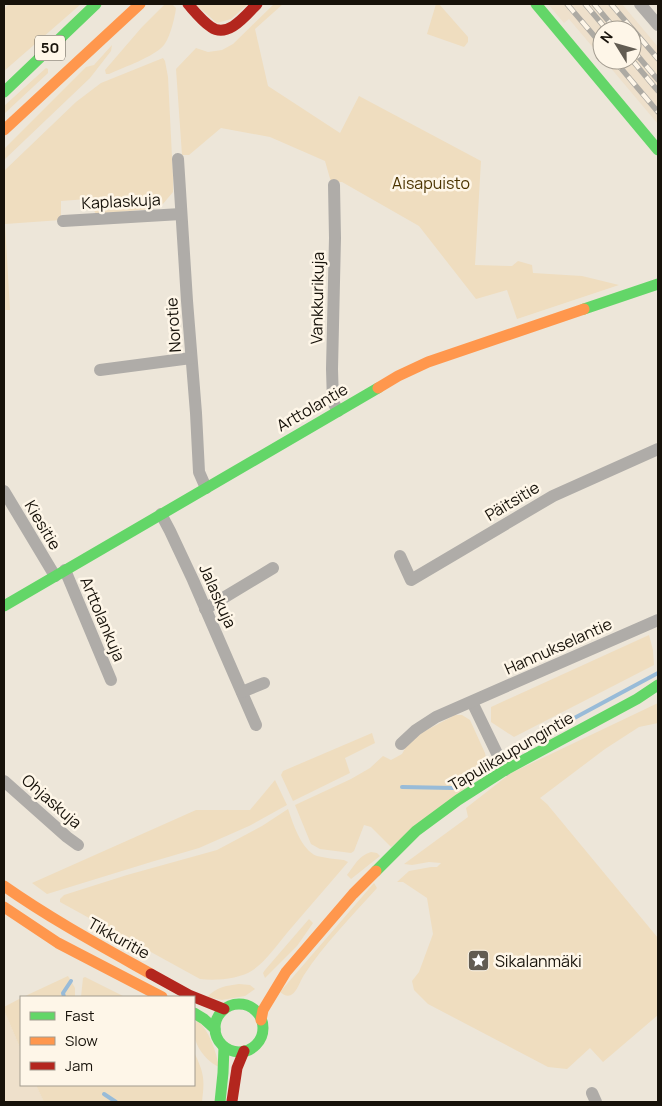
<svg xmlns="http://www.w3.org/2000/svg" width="662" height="1106" font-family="Manrope,sans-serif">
<rect width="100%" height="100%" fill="#ede6d9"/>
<!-- built -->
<g fill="#eee0cb">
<polygon points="548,4 622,4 658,47 658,124 604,60 632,60 632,30 602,30 602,58 569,19 564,23"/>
<polygon points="4,1010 21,1050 21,1085 36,1085 44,1102 4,1102"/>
</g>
<!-- green -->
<g fill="#efddbf">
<polygon points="9,4 81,4 4,71 4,9"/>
<path d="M165,4h7l4,4c-1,9 -6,30 -12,37 -10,12 -40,22 -55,29h-3l-1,-4 37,-43z"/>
<polygon points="195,4 248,4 231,19 217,23"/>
<polygon points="274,4 283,4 255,29 268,86 340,133 359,96 481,161 475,265 512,266 518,261 532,265 533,273 582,276 619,285 517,319 507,290 476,299 419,226 342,182 331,182 325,161 270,137 221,128 189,155 182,155 176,69 196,48 208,52 222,50 233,44"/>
<polygon points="436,4 439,4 468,37 468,42 464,47 427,34"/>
<polygon points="112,45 111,51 90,78 4,160 4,149 86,67 94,65"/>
<polygon points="163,58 165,61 168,77 173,177 173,192 162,205 151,209 96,214 87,199 61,201 61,220 5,224 10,310 4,310 4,171 76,102 101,83"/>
<polygon points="46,68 48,69 48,73 4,114 4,106"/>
<polygon points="649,635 653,650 654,665 514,737 491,722 491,707"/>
<polygon points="658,703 658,723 639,727 605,749 540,798 547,804 658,938 658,1015 603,1062 590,1048 567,1069 548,1067 428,1004 414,990 412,981 419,972 433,934 427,898 403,882 397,882 409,871 431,867 437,867 441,863 429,862 412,865 404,864 468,817 466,808 511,773"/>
<polygon points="455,715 462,715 470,720 485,753 487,762 483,774 391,847 371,827 364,825 354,851 351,853 320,849 311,844 295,805 351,779 370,768 383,756 391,760 402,754 406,747 421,733"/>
<polygon points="372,733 375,743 345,758 350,773 293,801 281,775 283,771"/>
<polygon points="275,780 287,805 249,826 199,848 151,862 47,894 32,883 196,810 250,810"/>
<path d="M288,809c5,14 13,41 29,47 8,2 18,3 27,4l4,2c-20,24 -41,47 -61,71 -9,11 -22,29 -34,37 -13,9 -37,11 -53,9l-140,-77v-3l4,-4 63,-20 90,-25 45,-24z"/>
<path d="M371,852l6,1 3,3 -29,23 -4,-4c8,-10 11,-19 24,-23z"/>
<path d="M374,883l3,5c-25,28 -53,56 -73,87 -4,6 -7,17 -13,20 -4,2 -7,0 -11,-3z"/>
<polygon points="309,919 313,923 297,946 265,978 263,973 265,970"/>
<polygon points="68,976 75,988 75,997 23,997"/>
<polygon points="85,977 125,997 81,997 83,978"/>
<path d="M239,984l11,1 5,4 -10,7 -23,4 -15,-3c10,-10 18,-11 32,-13z"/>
<polygon points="21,998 21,1050 4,1010 4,1007"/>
<path d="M197,1020c12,10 19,31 22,47 -16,-7 -32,-31 -22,-47z"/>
<path d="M194,1052c10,21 11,27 8,50h-158l-8,-17h158z"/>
</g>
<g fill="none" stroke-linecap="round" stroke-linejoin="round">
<!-- stream -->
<g stroke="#98bbd8" stroke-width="4">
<polyline points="515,750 658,673"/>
<polyline points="402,787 453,788 482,770"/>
<polyline points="64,997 63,993 71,981"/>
<polyline points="104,1094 116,1102"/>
</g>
<!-- street -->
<g stroke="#afaca8" stroke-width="12">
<polyline points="640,4 658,25"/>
<polyline points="178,159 187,301 196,413 199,472 206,488"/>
<polyline points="334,185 335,238 332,369 333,402 338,411"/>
<polyline points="63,221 181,214"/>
<polyline points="100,370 191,358"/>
<polyline points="4,491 55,576"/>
<polyline points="161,514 170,531 193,580 256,725"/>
<polyline points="400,556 411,580 553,496 658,449"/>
<polyline points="65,570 111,680"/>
<polyline points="205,609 273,568"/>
<polyline points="242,692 264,683"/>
<polyline points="472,702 505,770"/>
<polyline points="401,744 416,730 436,717 658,620"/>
<polyline points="4,781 67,837 78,845"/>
<polyline points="592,1093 596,1102"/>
</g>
<!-- fast -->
<g stroke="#63d668" stroke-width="11">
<polyline points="536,4 658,150"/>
<polyline points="4,92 96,4"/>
<polyline points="584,309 658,284"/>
<polyline points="4,606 378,388"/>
<polyline points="376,871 416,831 458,800 505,770 637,699 658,685"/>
<circle cx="239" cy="1028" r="24"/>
<polyline points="194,1013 204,1019 215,1029"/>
<polyline points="220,1102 223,1073 224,1047"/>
</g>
<!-- slow -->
<g stroke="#ff974d" stroke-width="11">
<polyline points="4,130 140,4"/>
<polyline points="378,388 398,376 428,362 584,309"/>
<path d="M4,886c47,33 97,60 147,88"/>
<polyline points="4,907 58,943 162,997"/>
<polyline points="261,1020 263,1010 286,972 353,894 376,871"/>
</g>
<!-- jam -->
<g stroke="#b3261e" stroke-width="11">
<path d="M188,4c7,8 14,17 23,23 17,12 35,-12 46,-23"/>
<polyline points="151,974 189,995 224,1009"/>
<polyline points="232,1101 237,1068 244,1051"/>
</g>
<defs>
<g id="rail">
<polyline points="567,4 602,45"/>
<polyline points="585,4 607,30"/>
<polyline points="594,4 616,30"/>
<polyline points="611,4 658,59"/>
<polyline points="632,49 658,80"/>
<polyline points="614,60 658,112"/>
<polyline points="632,60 658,91"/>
</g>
</defs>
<!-- rail casing -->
<use href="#rail" stroke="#adaaa3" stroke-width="5.5"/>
<!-- rail -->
<use href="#rail" stroke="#fef6e8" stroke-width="4" stroke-dasharray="11" stroke-linecap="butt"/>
</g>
<!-- icons -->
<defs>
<symbol id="sight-square" viewBox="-11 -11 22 22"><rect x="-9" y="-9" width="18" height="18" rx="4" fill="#625c52" stroke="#fef6e8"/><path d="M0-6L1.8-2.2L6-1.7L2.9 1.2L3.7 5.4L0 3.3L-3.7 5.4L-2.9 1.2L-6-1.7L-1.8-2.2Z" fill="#fff"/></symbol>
</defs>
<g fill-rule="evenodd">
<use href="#sight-square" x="466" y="948" width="25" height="25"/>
</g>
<g text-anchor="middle" stroke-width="5" stroke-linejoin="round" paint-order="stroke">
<!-- shield labels -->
<rect fill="#fef6e8" stroke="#5c564d" stroke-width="1" x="35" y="35.5" width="30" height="25" rx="4"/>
<g font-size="15" font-weight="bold" fill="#17120a">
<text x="50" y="53">50</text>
</g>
<!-- park labels -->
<g font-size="16" fill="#4b3400" stroke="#fef6e8">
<text x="431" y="189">Aisapuisto</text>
</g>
<!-- street labels -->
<g font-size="16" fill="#17120a" stroke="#fef6e8">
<text transform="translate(121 201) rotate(-3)" y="6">Kaplaskuja</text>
<text transform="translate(317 298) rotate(-89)" y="6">Vankkurikuja</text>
<text transform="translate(173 325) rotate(-94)" y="6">Norotie</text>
<text transform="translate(312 407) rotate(-30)" y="6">Arttolantie</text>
<text transform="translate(512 501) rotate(-31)" y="6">Päitsitie</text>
<text transform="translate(43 525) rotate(59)" y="6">Kiesitie</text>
<text transform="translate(218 596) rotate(66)" y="6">Jalaskuja</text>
<text transform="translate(103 619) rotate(67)" y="6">Arttolankuja</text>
<text transform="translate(558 646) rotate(-24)" y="6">Hannukselantie</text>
<text transform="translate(511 751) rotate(-30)" y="6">Tapulikaupungintie</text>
<text transform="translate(52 801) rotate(41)" y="6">Ohjaskuja</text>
<text transform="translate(119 938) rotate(29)" y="6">Tikkuritie</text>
</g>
<!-- poi labels -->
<g font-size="16" fill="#17120a" stroke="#fef6e8" text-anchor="start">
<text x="495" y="967">Sikalanmäki</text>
</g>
</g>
<!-- border -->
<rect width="662" height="1106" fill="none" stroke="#17120a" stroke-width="10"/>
<!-- legend -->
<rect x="20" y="996" width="175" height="90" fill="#fef6e8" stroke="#a29b8f"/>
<rect x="30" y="1012" width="25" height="8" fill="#63d668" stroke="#a29b8f"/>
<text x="65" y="1021" font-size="15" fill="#17120a">Fast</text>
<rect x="30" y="1037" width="25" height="8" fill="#ff974d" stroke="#a29b8f"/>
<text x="65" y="1046" font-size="15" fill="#17120a">Slow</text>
<rect x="30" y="1062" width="25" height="8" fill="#b3261e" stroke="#a29b8f"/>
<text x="65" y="1071" font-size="15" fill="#17120a">Jam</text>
<!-- north arrow -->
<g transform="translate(617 45) rotate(307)"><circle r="24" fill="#fef6e8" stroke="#a29b8f"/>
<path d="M0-4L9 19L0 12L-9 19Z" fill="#625c52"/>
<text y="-8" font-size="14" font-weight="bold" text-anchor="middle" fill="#17120a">N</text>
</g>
</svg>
